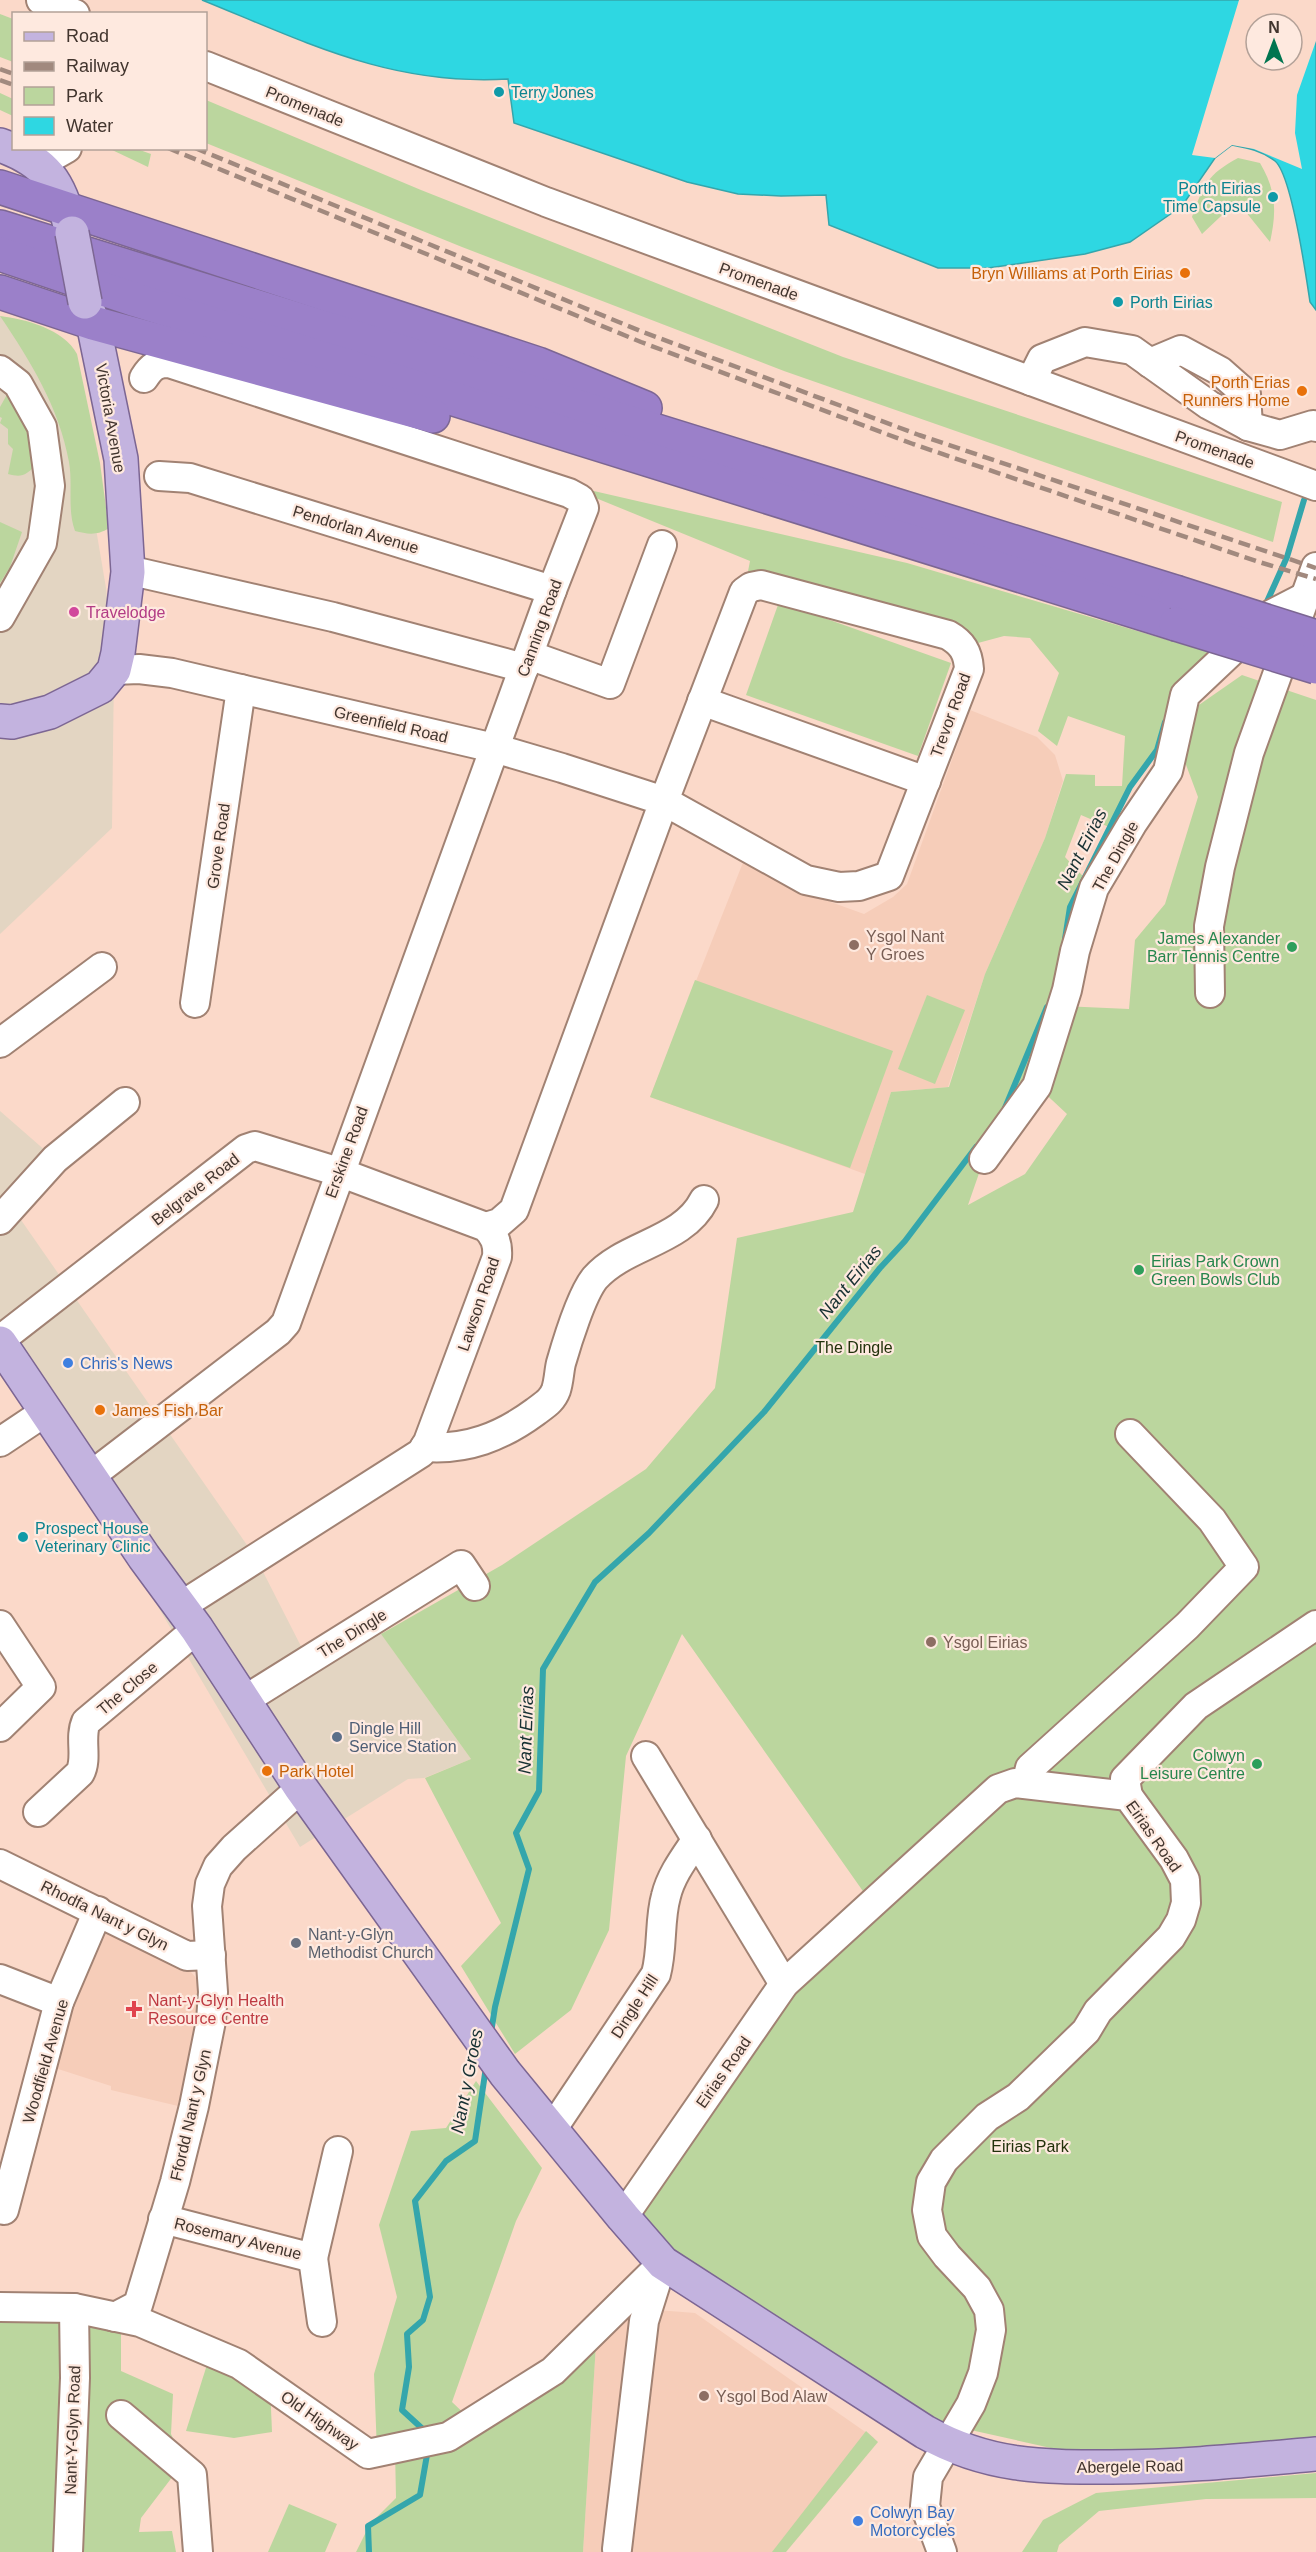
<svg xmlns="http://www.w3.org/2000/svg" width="1316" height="2552" font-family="Helvetica,sans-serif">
<rect width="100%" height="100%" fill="#fbd9c9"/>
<!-- commercial -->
<g fill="#e3d5c2">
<polygon points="0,316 41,326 60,355 95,523 106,588 114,670 112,828 0,934"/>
<polygon points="0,1111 55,1159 12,1207 256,1558 308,1660 372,1621 471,1759 424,1778 408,1779 300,1847 96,1502 0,1375"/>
</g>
<!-- built -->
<g fill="#f6cdb9">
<polygon points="970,710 1037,737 1055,755 1063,781 1045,838 985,974 948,1087 891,1092 865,1174 650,1097 744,860 792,888 864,914 893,897 907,884"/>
<polygon points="108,1929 190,1971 196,1978 199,1986 192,2045 178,2106 111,2090 111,2086 55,2068 67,2034 63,2031"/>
<polygon points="657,2310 695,2313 874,2438 773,2552 583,2552 597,2328"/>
</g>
<!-- green -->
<g fill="#bbd69e" fill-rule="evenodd">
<polygon points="0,14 13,19 13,62 0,57"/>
<polygon points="0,93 13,99 13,116 0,110"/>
<polygon points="206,100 421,190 843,357 1282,502 1273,542 784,371 462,247 206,143"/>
<polygon points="110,149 137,149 151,154 148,167"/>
<path d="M1238,158l22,5c16,27 17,48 10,79l-33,-41 -35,33 -10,-17c12,-33 15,-42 46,-59z"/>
<path d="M0,316c25,3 64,13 77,38l23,109 8,59 1,6c-12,8 -22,6 -34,3 -8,-22 -2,-46 -6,-69 -10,-55 -38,-100 -69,-146z"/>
<path d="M9,391l20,41 7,33c-10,10 -14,13 -28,9l5,-25 -5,-5v-15l-8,-6 2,-5 -2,-1v-10z"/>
<path d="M559,483l348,80 305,90 -38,35 -17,62 -27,37 -21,40 -28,-12 -16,42 29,31 -32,118 67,3 6,-69 30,-36 33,-107 -13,-35 11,-55 46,-32 74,25v1761l-121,19 -256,-57 -276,-160 -40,-46 182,-251 67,-62 -190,-270 -56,122 -17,174 -38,80 -56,44 -54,-88 40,-43 -76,-145 46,-19 -90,-125 121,-69 144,-96 69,-81 22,-150 116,-26 38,-120 58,-5 36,-113 60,-136 21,-64 29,1v11h27l3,-50 -57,-20 -11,30 -19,-15 21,-58 -29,-35 -26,-2 -41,11 -219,-55 6,-31zM1037,1086l30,28 -42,60 -57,31 16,-46z"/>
<polygon points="0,522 22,532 10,567 0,583"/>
<polygon points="779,602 951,663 918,756 746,695"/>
<polygon points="695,980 893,1051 850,1168 650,1097"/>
<polygon points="927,995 965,1010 935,1084 898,1069"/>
<polygon points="476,2081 542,2168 516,2221 452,2402 473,2422 597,2328 583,2552 356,2552 370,2524 396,2498 395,2449 377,2452 374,2374 397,2297 379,2225 411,2131 446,2128"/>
<polygon points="0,2307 121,2318 121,2371 173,2394 171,2434 176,2445 173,2476 141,2518 139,2532 172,2531 176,2552 0,2552"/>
<polygon points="211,2352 270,2385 272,2432 234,2438 186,2431"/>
<polygon points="866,2431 878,2442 786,2552 772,2552"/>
<polygon points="1316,2473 1316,2498 1206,2499 1099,2511 1059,2545 1057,2552 1022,2552 1043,2520 1096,2493"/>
<polygon points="289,2504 337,2524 325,2552 268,2552"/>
</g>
<!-- water -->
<path fill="#2ed7e2" stroke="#34a6ac" stroke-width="1.5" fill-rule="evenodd" d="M202,0h1114v310l-6,-8c-4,-26 -18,-127 -35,-141 -13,-10 -27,-13 -43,-16l-17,13 -33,48 -52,36 -45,12 -97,14h-50l-109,-43 -3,-30 -45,1 -43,-2 -51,-12 -173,-59 -6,-44c-117,7 -200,-36 -306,-79zM1256,24h36v36h-36z"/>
<!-- pier -->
<path fill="#fbd9c9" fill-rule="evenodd" d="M1239,0h77v41l-19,54 -2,38 7,36 -48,-20 -22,-4 -17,13 -23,-3zM1256,24h36v36h-36z"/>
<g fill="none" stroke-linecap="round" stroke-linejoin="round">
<!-- stream -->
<g stroke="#34a6ac" stroke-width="6">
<polyline points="1265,606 1287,557 1304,500"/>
<polyline points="1065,939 1070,907 1130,787 1157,750 1165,722"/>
<polyline points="1005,1108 1047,1007"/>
<polyline points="491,2033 495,2007 529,1869 516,1833 539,1791 543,1669 595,1582 649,1533 764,1412 880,1268 905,1241 976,1147"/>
<polyline points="426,2432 402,2410 409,2367 407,2334 423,2320 430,2297 415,2201 446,2161 475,2141 486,2067"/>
<polyline points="369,2552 368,2526 420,2495 428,2449"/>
</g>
<defs>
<g id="minor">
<polyline points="41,0 75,14"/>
<polyline points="206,66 546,202 1316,486"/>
<polyline points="39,164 67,148"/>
<polyline points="1150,363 1181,350 1220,371 1246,394 1248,426"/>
<polyline points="0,370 18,384 42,427 50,486 42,543 0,617"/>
<polyline points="1031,381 1042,359 1085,342 1132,350 1209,405 1248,426 1280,435 1313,425 1316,427"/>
<polyline points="159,476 190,478 552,590"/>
<polyline points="141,573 333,617 524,668"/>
<polyline points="529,655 610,684 662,545"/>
<path d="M114,670l25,-1 33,4 322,75 68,20 102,33 142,79 33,7 20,-1 30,-10 80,-207c-1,-17 -7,-26 -21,-34l-187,-50 -10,2 -7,5 -80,209 -150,409 -15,13 -13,4"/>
<polyline points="702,701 926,781"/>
<polyline points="1210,993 1209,926 1220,867 1249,753 1316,567"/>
<polyline points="195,1003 241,689"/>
<polyline points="0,1043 102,967"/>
<polyline points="984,1159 1037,1086 1067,990 1075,951 1094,888 1132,824 1168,771 1185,695 1270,615 1305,597"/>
<polyline points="0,1220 55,1159 125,1102"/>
<path d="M0,1340l246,-191 9,-3 84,26 147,55c9,9 12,17 11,30l-69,185 -7,11 -240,153"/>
<polyline points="0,1442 45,1412"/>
<path d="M425,1447c42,3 76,-10 110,-35 9,-7 17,-11 21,-22 3,-9 3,-19 5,-27 6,-21 21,-69 34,-85 30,-34 88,-36 109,-78"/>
<path d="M89,1477l189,-145 8,-9 266,-733 32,-82 -4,-9 -11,-6 -400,-130c-13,0 -18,4 -25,15"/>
<polyline points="0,1625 41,1687 0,1727"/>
<polyline points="243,1701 461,1565 475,1586"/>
<polyline points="646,1756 784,1984"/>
<polyline points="1026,1784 1030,1768 1187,1626 1244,1567 1212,1520 1130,1434"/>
<polyline points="1128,1796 1125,1779 1196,1706 1316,1625"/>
<path d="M38,1812l42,-39c8,-15 -1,-35 6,-51l111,-93"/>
<polyline points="0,1864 187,1956 211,1955"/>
<polyline points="0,1979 59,2002"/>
<path d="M553,2128l103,-154c7,-26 3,-54 10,-78 5,-21 19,-39 31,-57"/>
<polyline points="0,2209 4,2210 59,2002 98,1911"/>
<polyline points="623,2217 784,1984 998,1789 1015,1783 1128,1796 1174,1859 1185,1880 1186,1903 1181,1920 1171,1937 1098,2011 1086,2031 1018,2097 987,2117 944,2160 931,2182 927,2210 932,2236 947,2256 977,2288 989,2310 991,2330 983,2373 971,2404 928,2477 925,2506 942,2552"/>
<polyline points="163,2219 313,2258 338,2151"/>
<polyline points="313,2258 322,2322"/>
<polyline points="0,2307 74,2308 140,2322 239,2364 368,2454 448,2437 553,2371 663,2263"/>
<polyline points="115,2317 138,2305 175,2182 194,2106 211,2021 213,1992 207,1906 210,1884 218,1866 234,1848 301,1788"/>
<polyline points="121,2415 192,2475 198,2552"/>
<polyline points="617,2549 644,2321 660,2270"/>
<polyline points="68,2552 75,2378 74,2308"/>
</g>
<g id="major">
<path d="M0,145c46,16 61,38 71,85"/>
<polyline points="0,721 12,722 50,712 100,687 114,670 118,653 128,572 121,459 93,323 85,302"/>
<path d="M0,1343l144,214 53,72 104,159 204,285 118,144 40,46 262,169c63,35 116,35 186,35 69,0 137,-7 205,-13"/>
</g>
<g id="highway">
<polyline points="0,187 538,364 645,408"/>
<polyline points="0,227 1175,592"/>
<polyline points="0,254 136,300 1176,624"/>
<polyline points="0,292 93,323 433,416"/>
</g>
</defs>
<!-- minor casing -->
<use href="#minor" stroke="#a18273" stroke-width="32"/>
<!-- major casing -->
<use href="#major" stroke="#7c6693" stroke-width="36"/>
<!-- highway casing -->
<use href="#highway" stroke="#7c6693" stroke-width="36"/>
<!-- minor -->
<use href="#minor" stroke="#fff" stroke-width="28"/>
<!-- major -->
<use href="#major" stroke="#c3b3df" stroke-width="33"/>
<!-- highway -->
<use href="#highway" stroke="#9b80c9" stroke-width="33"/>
<!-- rail -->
<g stroke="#a1897e" stroke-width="4.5" stroke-dasharray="12 6" stroke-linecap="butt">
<polyline points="0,69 14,74"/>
<polyline points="0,80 14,85"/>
<polyline points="168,148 641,342 913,444 1259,562 1316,579"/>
<polyline points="195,148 643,332 919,435 1316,568"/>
</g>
<defs>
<polyline id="major-bridge" points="72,233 85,302"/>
<g id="highway-bridge">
<polyline points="1175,592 1316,637"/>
<polyline points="1176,624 1316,667"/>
</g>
</defs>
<!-- major-bridge casing -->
<use href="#major-bridge" stroke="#7c6693" stroke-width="36" stroke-linecap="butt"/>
<!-- highway-bridge casing -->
<use href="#highway-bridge" stroke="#7c6693" stroke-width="36" stroke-linecap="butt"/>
<!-- major-bridge -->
<use href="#major-bridge" stroke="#c3b3df" stroke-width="33"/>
<!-- highway-bridge -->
<use href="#highway-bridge" stroke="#9b80c9" stroke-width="33"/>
</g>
<!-- markers -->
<g fill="#0f9aa8" stroke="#fee9df" stroke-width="2">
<circle cx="499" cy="92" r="6"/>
<circle cx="1273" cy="197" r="6"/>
<circle cx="1118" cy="302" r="6"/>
<circle cx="23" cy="1537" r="6"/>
</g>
<g fill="#e8710a" stroke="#fee9df" stroke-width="2">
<circle cx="1185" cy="273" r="6"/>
<circle cx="1302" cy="391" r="6"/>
<circle cx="100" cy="1410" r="6"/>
<circle cx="267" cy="1771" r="6"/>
</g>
<circle fill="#d1479c" stroke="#fee9df" stroke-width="2" cx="74" cy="612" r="6"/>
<g fill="#8d6e63" stroke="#fee9df" stroke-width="2">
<circle cx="854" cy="945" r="6"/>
<circle cx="931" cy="1642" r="6"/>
<circle cx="704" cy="2396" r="6"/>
</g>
<g fill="#2e9e5b" stroke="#fee9df" stroke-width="2">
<circle cx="1292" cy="947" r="6"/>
<circle cx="1139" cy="1270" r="6"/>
<circle cx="1257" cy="1764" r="6"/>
</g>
<g fill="#3f7fe0" stroke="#fee9df" stroke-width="2">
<circle cx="68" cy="1363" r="6"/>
<circle cx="858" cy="2521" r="6"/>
</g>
<circle fill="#5c6f8a" stroke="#fee9df" stroke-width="2" cx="337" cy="1737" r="6"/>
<circle fill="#6b7280" stroke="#fee9df" stroke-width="2" cx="296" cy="1943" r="6"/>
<path fill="#e0444e" stroke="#fee9df" stroke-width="2" d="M131 2000h6v6h6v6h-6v6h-6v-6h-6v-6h6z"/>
<g text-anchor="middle" stroke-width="4.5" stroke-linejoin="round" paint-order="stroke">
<!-- culture labels -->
<g font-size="16" fill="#0d838f" stroke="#fee9df" text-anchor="start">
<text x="511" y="98">Terry Jones</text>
<text x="1261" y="194" text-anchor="end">Porth Eirias<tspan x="1261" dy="18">Time Capsule</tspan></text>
<text x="1130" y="308">Porth Eirias</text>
<text x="35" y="1534">Prospect House<tspan x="35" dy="18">Veterinary Clinic</tspan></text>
</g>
<!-- street labels -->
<g font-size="16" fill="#42352e" stroke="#fee9df">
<text transform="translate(305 106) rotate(22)" y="6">Promenade</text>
<text transform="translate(759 281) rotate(20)" y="6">Promenade</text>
<text transform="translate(111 418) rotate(80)" y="6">Victoria Avenue</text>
<text transform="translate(1215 449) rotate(20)" y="6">Promenade</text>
<text transform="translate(356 529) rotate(17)" y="6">Pendorlan Avenue</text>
<text transform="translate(539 628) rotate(-70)" y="6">Canning Road</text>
<text transform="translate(950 715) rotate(-70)" y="6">Trevor Road</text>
<text transform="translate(391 724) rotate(13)" y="6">Greenfield Road</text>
<text transform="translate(218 846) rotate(-82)" y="6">Grove Road</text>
<text transform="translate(1115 856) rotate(-61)" y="6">The Dingle</text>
<text transform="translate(346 1152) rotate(-70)" y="6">Erskine Road</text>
<text transform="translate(195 1189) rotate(-38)" y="6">Belgrave Road</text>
<text transform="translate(478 1304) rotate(-71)" y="6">Lawson Road</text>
<text transform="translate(352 1633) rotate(-32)" y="6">The Dingle</text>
<text transform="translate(127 1688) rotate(-40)" y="6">The Close</text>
<text transform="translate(1154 1836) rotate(55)" y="6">Eirias Road</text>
<text transform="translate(105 1915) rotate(26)" y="6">Rhodfa Nant y Glyn</text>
<text transform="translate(634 2006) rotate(-57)" y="6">Dingle Hill</text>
<text transform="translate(45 2061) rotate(-74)" y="6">Woodfield Avenue</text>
<text transform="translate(723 2072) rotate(-55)" y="6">Eirias Road</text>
<text transform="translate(190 2115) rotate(-77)" y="6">Ffordd Nant y Glyn</text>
<text transform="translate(238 2238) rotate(14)" y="6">Rosemary Avenue</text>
<text transform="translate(320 2420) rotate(35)" y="6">Old Highway</text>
<text transform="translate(72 2430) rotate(-88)" y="6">Nant-Y-Glyn Road</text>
<text transform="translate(1130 2466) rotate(-1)" y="6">Abergele Road</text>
</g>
<!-- food labels -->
<g font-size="16" fill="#c56008" stroke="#fee9df" text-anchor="end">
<text x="1173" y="279">Bryn Williams at Porth Eirias</text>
<text x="1290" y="388">Porth Erias<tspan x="1290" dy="18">Runners Home</tspan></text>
<text x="112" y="1416" text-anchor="start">James Fish Bar</text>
<text x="279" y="1777" text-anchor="start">Park Hotel</text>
</g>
<!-- hotel labels -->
<g font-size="16" fill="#b23c85" stroke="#fee9df" text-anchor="start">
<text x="86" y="618">Travelodge</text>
</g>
<!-- education labels -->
<g font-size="16" fill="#785e54" stroke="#fee9df" text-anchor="start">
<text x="866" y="942">Ysgol Nant<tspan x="866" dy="18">Y Groes</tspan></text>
<text x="943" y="1648">Ysgol Eirias</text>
<text x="716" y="2402">Ysgol Bod Alaw</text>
</g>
<!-- leisure labels -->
<g font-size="16" fill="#27864d" stroke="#fee9df" text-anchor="end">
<text x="1280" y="944">James Alexander<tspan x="1280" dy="18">Barr Tennis Centre</tspan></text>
<text x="1151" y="1267" text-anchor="start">Eirias Park Crown<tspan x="1151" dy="18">Green Bowls Club</tspan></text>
<text x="1245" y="1761">Colwyn<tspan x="1245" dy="18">Leisure Centre</tspan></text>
</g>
<!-- park labels -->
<g font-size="16" fill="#22310b" stroke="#fee9df">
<text x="854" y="1353">The Dingle</text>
<text x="1030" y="2152">Eirias Park</text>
</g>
<!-- shop labels -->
<g font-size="16" fill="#366cbe" stroke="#fee9df" text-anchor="start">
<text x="80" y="1369">Chris's News</text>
<text x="870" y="2518">Colwyn Bay<tspan x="870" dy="18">Motorcycles</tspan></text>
</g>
<!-- service labels -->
<g font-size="16" fill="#4e5e75" stroke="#fee9df" text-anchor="start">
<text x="349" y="1734">Dingle Hill<tspan x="349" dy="18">Service Station</tspan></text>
</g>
<!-- worship labels -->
<g font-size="16" fill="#5b616d" stroke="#fee9df" text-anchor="start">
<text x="308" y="1940">Nant-y-Glyn<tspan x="308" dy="18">Methodist Church</tspan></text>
</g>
<!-- health labels -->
<g font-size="16" fill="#be3a42" stroke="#fee9df" text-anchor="start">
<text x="148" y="2006">Nant-y-Glyn Health<tspan x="148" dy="18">Resource Centre</tspan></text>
</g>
<!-- water labels -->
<g font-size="18" font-style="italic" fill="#183133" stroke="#fee9df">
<text transform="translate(1082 849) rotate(-63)" y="6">Nant Eirias</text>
<text transform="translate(850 1282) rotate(-51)" y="6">Nant Eirias</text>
<text transform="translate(526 1730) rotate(-88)" y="6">Nant Eirias</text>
<text transform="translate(467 2081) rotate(-79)" y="6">Nant y Groes</text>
</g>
</g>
<!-- legend -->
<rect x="12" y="12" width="195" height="138" fill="#fee9df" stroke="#b3a198" stroke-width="1.5"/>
<rect x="24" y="32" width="30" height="9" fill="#c3b3df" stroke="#b3a198" stroke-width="1.5"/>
<text x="66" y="42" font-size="18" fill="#42352e">Road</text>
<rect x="24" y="62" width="30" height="9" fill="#a1897e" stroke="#b3a198" stroke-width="1.5"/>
<text x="66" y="72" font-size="18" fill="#42352e">Railway</text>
<rect x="24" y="87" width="30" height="18" fill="#bbd69e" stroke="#b3a198" stroke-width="1.5"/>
<text x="66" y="102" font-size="18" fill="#42352e">Park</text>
<rect x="24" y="117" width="30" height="18" fill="#2ed7e2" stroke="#b3a198" stroke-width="1.5"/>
<text x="66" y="132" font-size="18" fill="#42352e">Water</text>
<!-- north arrow -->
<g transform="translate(1274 42)"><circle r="28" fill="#fee9df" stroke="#b3a198" stroke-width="1.5"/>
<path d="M0-4.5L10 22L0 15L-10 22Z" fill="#007550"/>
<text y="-9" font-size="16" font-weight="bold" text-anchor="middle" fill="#42352e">N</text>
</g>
</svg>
